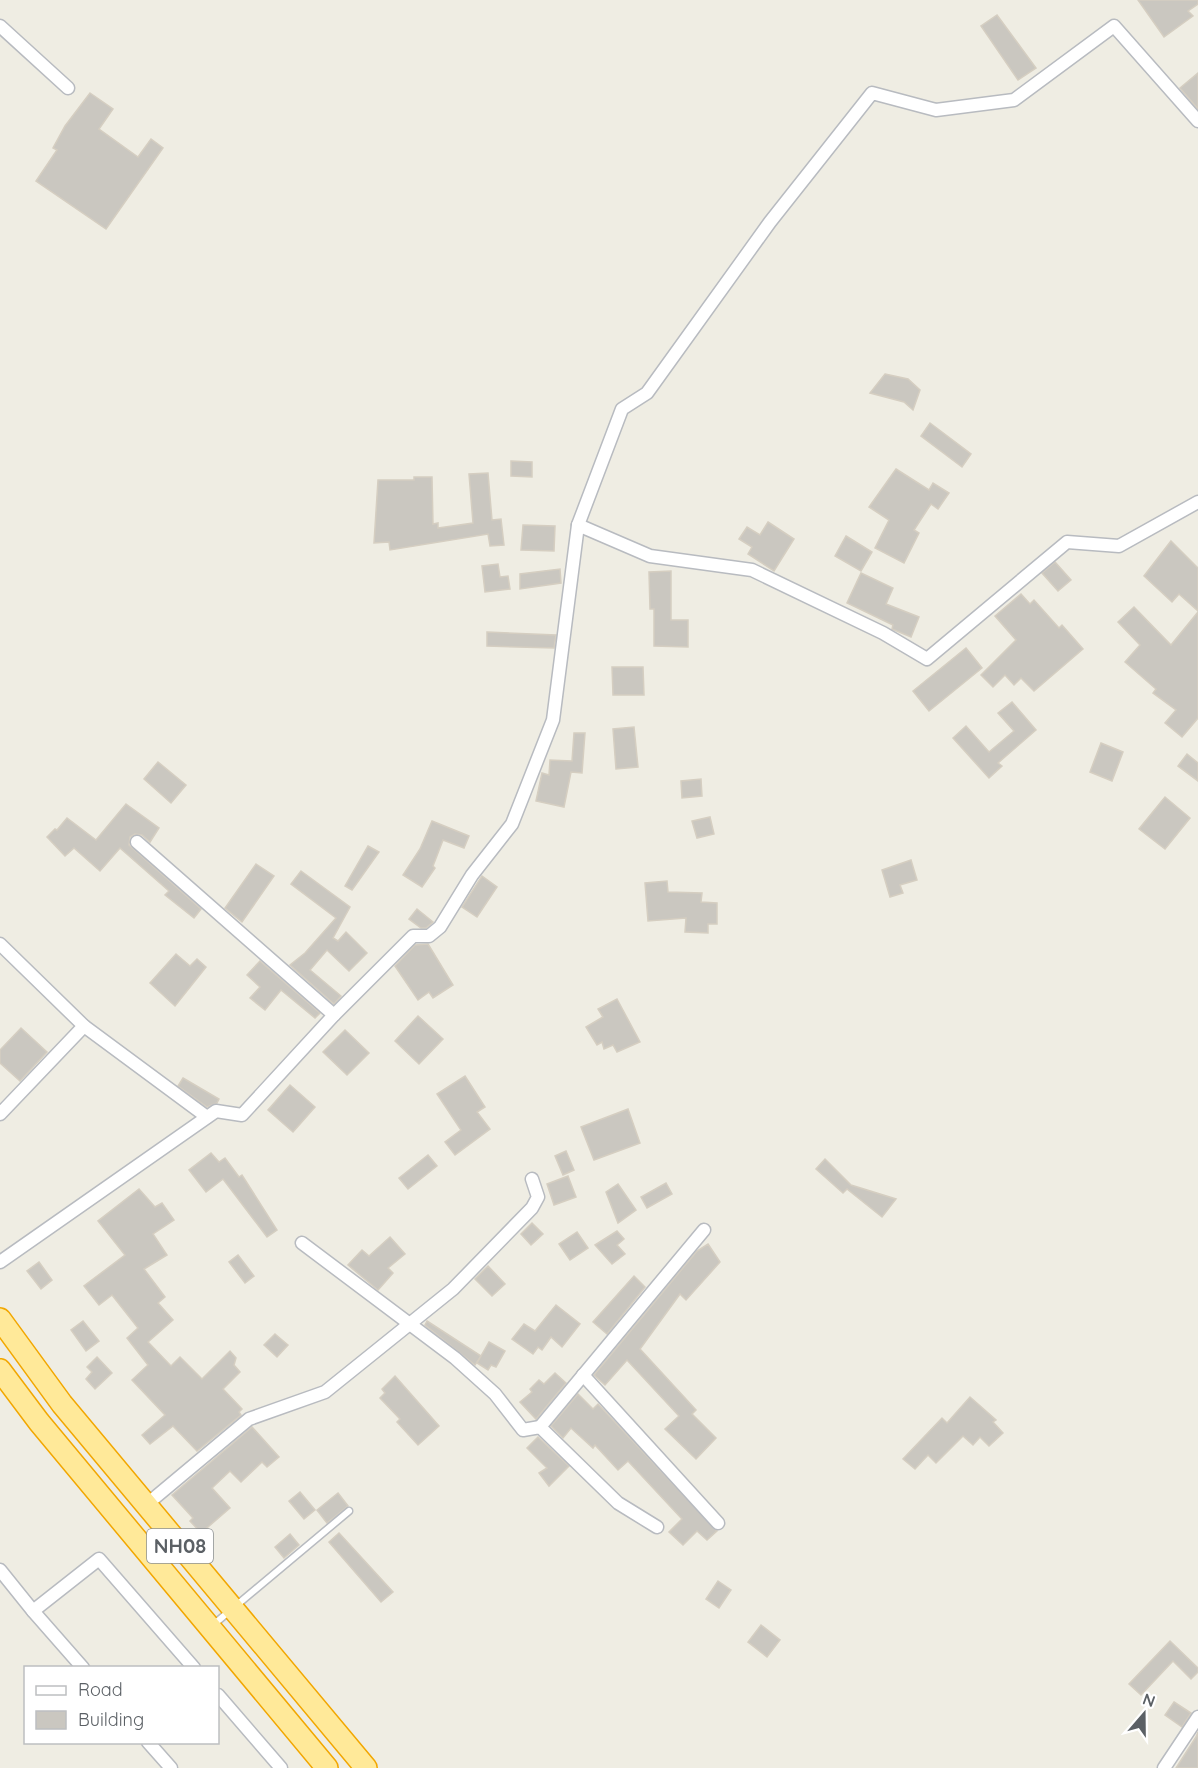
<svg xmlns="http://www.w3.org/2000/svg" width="1198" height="1768" font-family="Quicksand,sans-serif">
<rect width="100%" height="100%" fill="#efede3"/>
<!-- building -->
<g fill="#cac7c0" stroke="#d5cec1" stroke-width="1.5">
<polygon points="1138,0 1198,0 1198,4 1188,11 1193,16 1164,37"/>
<polygon points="997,15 1036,68 1018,80 981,26"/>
<polygon points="1198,73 1198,109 1180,88"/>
<polygon points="90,93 113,109 99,129 138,157 151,139 163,148 106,229 36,181 57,150 53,148 65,126"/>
<polygon points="885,374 908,379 920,390 913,410 904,402 870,393"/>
<polygon points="930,423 971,454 962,467 921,436"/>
<polygon points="511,461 532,462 532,477 511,476"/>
<polygon points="896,469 929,490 933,483 949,493 938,509 931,504 914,530 919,533 904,563 875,548 889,520 869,507"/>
<polygon points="488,473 492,520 501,519 504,545 490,546 488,534 390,550 389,542 374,543 378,480 414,480 414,477 432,477 433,524 438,523 438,528 473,523 469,474"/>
<polygon points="768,522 794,539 774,571 748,554 752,547 739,539 747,527 760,535"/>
<polygon points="523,525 555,526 554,551 521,550"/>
<polygon points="846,536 872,552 861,571 835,556"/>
<polygon points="1171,541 1198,568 1198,611 1179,594 1172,602 1144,576"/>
<polygon points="1055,562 1071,580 1058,591 1042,573"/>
<polygon points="498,564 500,577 508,576 510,589 485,592 482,566"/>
<polygon points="560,569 561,583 520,589 520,574"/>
<polygon points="671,571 671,620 688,620 688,647 654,646 654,609 650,609 649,572"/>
<polygon points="861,573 893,588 886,604 919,617 911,637 892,629 893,625 847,603"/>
<polygon points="1021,594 1030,604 1034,600 1059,628 1062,625 1083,649 1034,691 1021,678 1014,685 1005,675 993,687 981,675 1016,640 995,616"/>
<polygon points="1134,607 1171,645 1198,612 1198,718 1182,737 1165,723 1176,710 1153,693 1156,689 1125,662 1140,645 1118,622"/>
<polygon points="487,632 556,635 554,648 487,646"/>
<polygon points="966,648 982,668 929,711 913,691"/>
<polygon points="612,667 643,667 644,695 613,695"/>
<polygon points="1012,702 1036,730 998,763 1002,766 989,778 953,738 966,726 989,752 1014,731 998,713"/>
<polygon points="634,727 638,767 616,769 613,729"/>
<polygon points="574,733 585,733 582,773 571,772 564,807 536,801 542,773 549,775 550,760 572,761"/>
<polygon points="1101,743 1123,752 1112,781 1090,772"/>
<polygon points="1187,754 1198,763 1198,781 1178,766"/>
<polygon points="158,762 186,785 171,803 144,779"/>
<polygon points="701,779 702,796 682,798 681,781"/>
<polygon points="1165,797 1190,818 1165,849 1139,829"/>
<polygon points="126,804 159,828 150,842 142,835 135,834 130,837 129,845 201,909 194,918 165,895 169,891 120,848 100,871 74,848 65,856 47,837 55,829 57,830 67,818 96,840"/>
<polygon points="710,817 714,834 697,838 692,821"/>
<polygon points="432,821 469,836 464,848 443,840 433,866 435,868 422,887 403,875 420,849"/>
<polygon points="368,846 379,852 352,890 345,886"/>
<polygon points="911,860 917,880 900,885 903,893 890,897 882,870"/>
<polygon points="256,864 274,876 242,922 225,908"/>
<polygon points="301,871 350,907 333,938 338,941 346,932 367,953 349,971 327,950 310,970 341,996 334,1004 290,965 305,953 336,918 291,884"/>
<polygon points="482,876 497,887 477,917 462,907"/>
<polygon points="667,881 668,892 702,893 701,902 717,903 717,924 708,924 708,933 685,932 686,918 648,921 645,883"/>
<polygon points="417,909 433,922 426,928 421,928 409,919"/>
<polygon points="428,944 453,985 433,998 429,992 418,1000 395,966 415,945"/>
<polygon points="176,954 190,966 197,959 206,967 175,1006 150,983"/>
<polygon points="260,961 320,1013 315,1018 281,990 265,1010 250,998 260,987 247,975"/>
<polygon points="617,999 640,1042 617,1052 613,1045 604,1049 602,1042 597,1045 586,1027 603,1017 598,1009"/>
<polygon points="418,1016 443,1039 419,1064 395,1041"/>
<polygon points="21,1028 47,1052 20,1081 0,1063 0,1050"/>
<polygon points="345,1030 369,1053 347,1075 323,1052"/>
<polygon points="465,1076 485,1107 477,1112 490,1129 455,1155 445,1142 461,1130 437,1094"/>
<polygon points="183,1078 219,1099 217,1103 207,1107 178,1086"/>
<polygon points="290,1085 315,1107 293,1132 268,1110"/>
<polygon points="628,1109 640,1143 594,1160 581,1127"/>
<polygon points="566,1151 574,1170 563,1175 555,1156"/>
<polygon points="211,1153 219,1162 225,1158 239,1177 242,1175 277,1230 267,1237 223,1179 206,1192 189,1170"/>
<polygon points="428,1155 437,1166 408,1189 399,1178"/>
<polygon points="825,1159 851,1185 896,1199 882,1217 847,1189 843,1193 816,1169"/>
<polygon points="568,1176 576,1197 554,1205 547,1184"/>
<polygon points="666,1183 672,1194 647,1208 641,1197"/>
<polygon points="618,1184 636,1210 618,1223 606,1192"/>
<polygon points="139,1189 155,1207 162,1203 174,1220 153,1234 167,1255 144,1269 165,1297 158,1303 173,1320 148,1342 171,1366 180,1357 202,1379 230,1351 236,1358 234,1365 240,1372 223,1389 242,1409 239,1412 241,1415 197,1451 173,1426 150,1444 142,1435 165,1415 132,1380 148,1365 127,1338 138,1328 112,1295 99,1305 84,1286 125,1255 98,1221"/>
<polygon points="532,1223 543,1234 531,1245 521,1234"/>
<polygon points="617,1231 624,1239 617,1245 625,1254 612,1264 595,1245"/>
<polygon points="577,1232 588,1248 570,1260 559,1244"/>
<polygon points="390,1237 405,1254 388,1268 393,1273 378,1290 348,1265 362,1250 369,1256"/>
<polygon points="708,1244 720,1262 686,1300 680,1294 640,1349 696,1410 692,1414 716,1438 696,1459 665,1429 679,1416 627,1360 605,1385 594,1375 697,1251"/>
<polygon points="238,1255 254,1276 245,1283 229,1262"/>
<polygon points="39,1262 52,1280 41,1289 27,1271"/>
<polygon points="488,1266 505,1284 492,1296 475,1279"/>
<polygon points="634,1276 645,1287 607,1334 593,1322"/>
<polygon points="556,1305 580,1324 562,1347 551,1337 542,1350 538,1347 533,1354 512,1339 524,1324 535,1331"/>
<polygon points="83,1321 99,1341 86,1351 71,1330"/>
<polygon points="427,1321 481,1356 475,1365 425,1325"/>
<polygon points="275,1334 288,1345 277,1357 264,1345"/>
<polygon points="489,1342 505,1351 496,1367 491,1365 488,1370 477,1363"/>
<polygon points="97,1357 112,1373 95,1389 86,1379 92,1372 87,1367"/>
<polygon points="555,1373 566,1383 536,1419 520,1402 532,1392 530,1389 539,1380 544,1384"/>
<polygon points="395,1376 439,1426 418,1445 397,1422 400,1419 380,1398 385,1393 382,1389"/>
<polygon points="578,1394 593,1409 598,1404 717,1531 707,1540 697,1531 683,1545 669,1532 682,1519 628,1461 618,1470 595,1445 593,1448 571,1428 563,1438 551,1426"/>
<polygon points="970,1397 996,1420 993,1422 1003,1433 989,1446 980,1437 973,1445 963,1436 936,1463 928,1455 915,1469 903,1459 942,1418 947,1423"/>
<polygon points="252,1427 279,1457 267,1467 262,1462 241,1482 230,1471 212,1488 230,1508 201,1533 190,1521 193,1518 172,1495"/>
<polygon points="538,1437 569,1466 549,1486 539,1473 547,1468 527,1448"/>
<polygon points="300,1492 315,1510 304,1519 289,1501"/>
<polygon points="338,1493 348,1506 327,1523 317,1510"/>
<polygon points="339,1533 393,1592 381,1602 329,1542"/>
<polygon points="290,1534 299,1545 284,1558 275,1547"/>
<polygon points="718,1581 731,1590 719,1608 706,1599"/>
<polygon points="761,1625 780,1640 767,1657 748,1642"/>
<polygon points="1170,1641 1198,1668 1198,1672 1191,1679 1173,1661 1141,1695 1129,1684"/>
<polygon points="1174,1702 1191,1713 1182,1727 1165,1715"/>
<polygon points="1198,1732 1198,1768 1176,1768 1196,1737"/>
</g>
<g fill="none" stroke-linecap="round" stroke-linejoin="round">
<defs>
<polyline id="service" points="213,1625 349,1511"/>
<g id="minor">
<polyline points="0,26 68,88"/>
<polyline points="578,525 622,409 647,393 770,222 872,93 936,110 1014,100 1114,26 1198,121"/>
<polyline points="137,842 334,1015"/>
<polyline points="0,944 84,1026 207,1117"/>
<polyline points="0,1114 84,1026"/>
<polyline points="302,1243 455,1358 495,1394 523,1430 540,1427 618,1503 657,1527"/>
<polyline points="0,1262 216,1111 242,1115 334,1015 413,936 429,936 440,927 472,875 512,824 553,720 578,525 650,556 752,570 883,633 927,659 1067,542 1119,546 1198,502"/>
<polyline points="583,1375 718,1523"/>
<polyline points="540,1427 704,1230"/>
<polyline points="146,1505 249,1419 325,1392 453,1289 532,1208 538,1197 532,1179"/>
<polyline points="0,1570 33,1611 99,1559 194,1668"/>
<polyline points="33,1611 83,1668"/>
<polyline points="218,1695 281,1768"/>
<polyline points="148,1742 171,1768"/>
<polyline points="1164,1768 1198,1717"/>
</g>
<g id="trunk">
<polyline points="0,1319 62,1404 366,1768"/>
<polyline points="0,1370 39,1422 327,1768"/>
</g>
</defs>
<!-- service casing -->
<use href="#service" stroke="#b8bbc0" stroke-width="9"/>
<!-- minor casing -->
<use href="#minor" stroke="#b8bbc0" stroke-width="15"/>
<!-- trunk casing -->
<use href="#trunk" stroke="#f2a700" stroke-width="24"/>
<!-- service -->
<use href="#service" stroke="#fff" stroke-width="6"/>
<!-- minor -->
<use href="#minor" stroke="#fff" stroke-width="12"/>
<!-- trunk -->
<use href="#trunk" stroke="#ffe999" stroke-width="21"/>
</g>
<g text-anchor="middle" stroke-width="6" stroke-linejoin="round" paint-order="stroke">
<!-- shield labels -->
<rect fill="#fff" stroke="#8c9093" stroke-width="1.5" x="147" y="1529" width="66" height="34" rx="4.5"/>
<g font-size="20" font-weight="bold" fill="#5b6065">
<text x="180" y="1553">NH08</text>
</g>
</g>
<!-- legend -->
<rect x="24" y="1666" width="195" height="78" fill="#ffffff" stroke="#bdbfc1" stroke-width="1.5"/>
<rect x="36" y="1686" width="30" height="9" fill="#ffffff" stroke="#bdbfc1" stroke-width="1.5"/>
<text x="78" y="1696" font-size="18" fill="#5b6065">Road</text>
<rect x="36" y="1711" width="30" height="18" fill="#cac7c0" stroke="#bdbfc1" stroke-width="1.5"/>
<text x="78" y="1726" font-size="18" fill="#5b6065">Building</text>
<!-- north arrow -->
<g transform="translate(1144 1714) rotate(20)" stroke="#ffffff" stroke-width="4.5" paint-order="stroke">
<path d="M0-4.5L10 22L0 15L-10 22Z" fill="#5b6065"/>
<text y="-9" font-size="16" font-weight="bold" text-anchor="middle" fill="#5b6065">N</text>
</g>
</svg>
